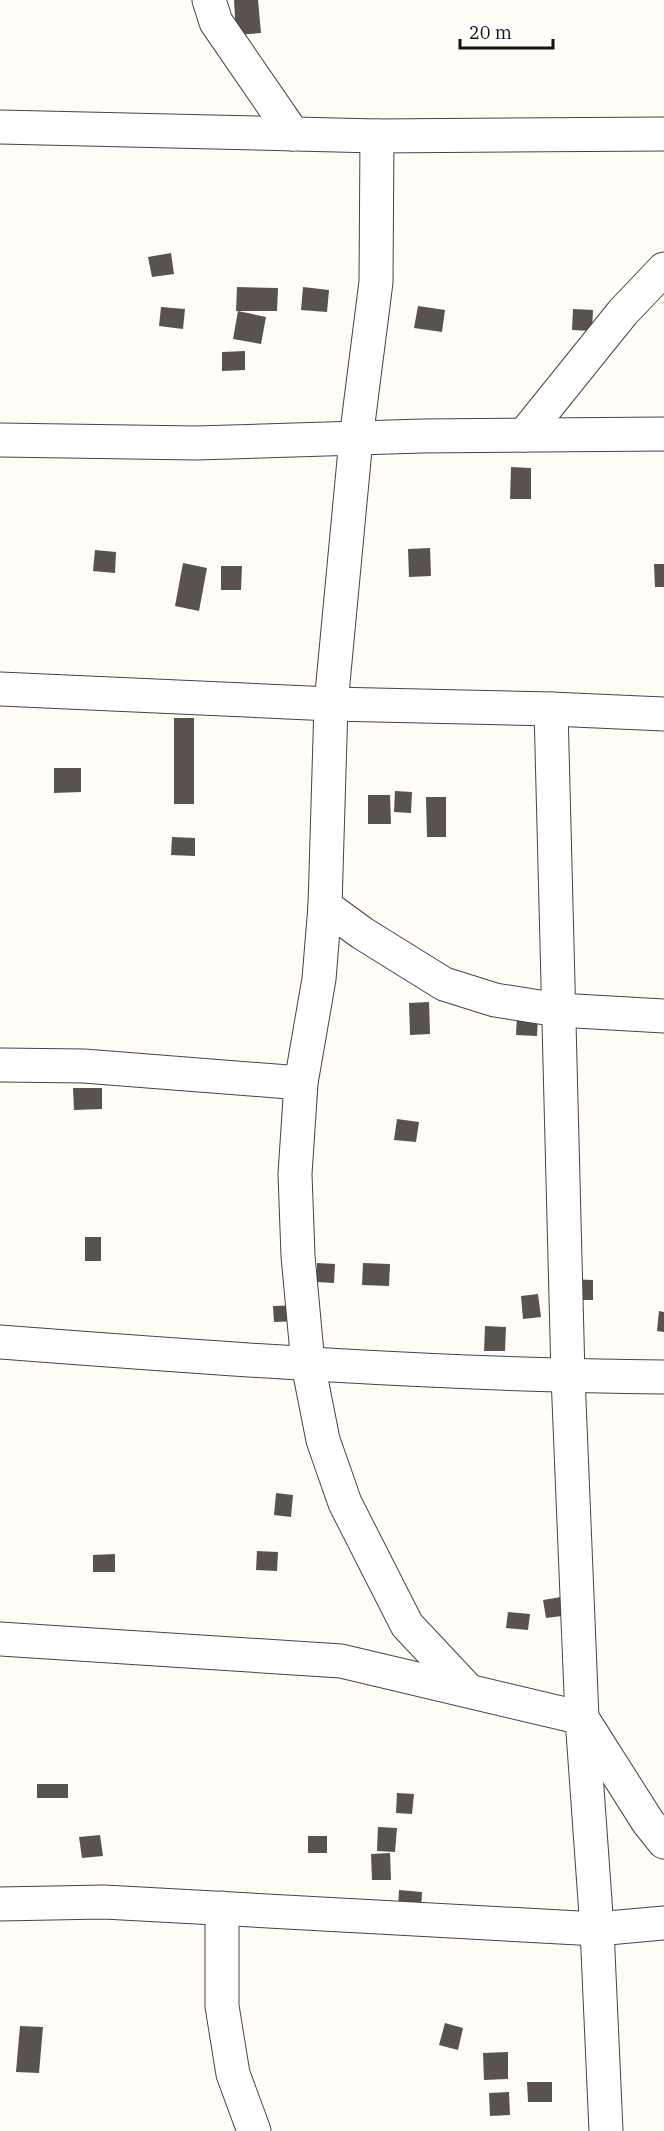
<svg xmlns="http://www.w3.org/2000/svg" width="664" height="2131" font-family="'IBM Plex Serif',serif">
<rect width="100%" height="100%" fill="#fffdf5"/>
<!-- building -->
<g fill="#5a524d">
<polygon points="234,0 258,0 261,33 236,35"/>
<polygon points="171,253 174,274 152,277 148,257"/>
<polygon points="237,287 278,288 277,311 236,311"/>
<polygon points="303,287 329,290 327,312 301,310"/>
<polygon points="418,306 445,310 442,332 414,328"/>
<polygon points="161,307 185,309 183,329 159,326"/>
<polygon points="573,309 593,310 592,331 572,330"/>
<polygon points="238,311 266,317 261,344 233,339"/>
<polygon points="245,351 245,370 222,371 222,352"/>
<polygon points="511,467 531,468 531,499 510,499"/>
<polygon points="430,548 431,576 409,577 408,549"/>
<polygon points="95,550 116,552 115,573 93,571"/>
<polygon points="183,563 207,568 199,611 175,606"/>
<polygon points="654,564 664,564 664,587 655,587"/>
<polygon points="221,566 242,566 241,590 221,590"/>
<rect x="174" y="718" width="20" height="86"/>
<polygon points="54,768 81,768 81,792 54,793"/>
<polygon points="395,791 412,792 411,813 394,812"/>
<polygon points="368,795 390,795 391,824 368,824"/>
<polygon points="426,797 446,797 446,837 427,837"/>
<polygon points="172,837 195,838 195,856 171,855"/>
<polygon points="429,1002 430,1034 410,1035 409,1003"/>
<polygon points="517,1015 538,1016 537,1036 516,1035"/>
<polygon points="73,1088 102,1088 102,1109 74,1110"/>
<polygon points="397,1119 419,1122 416,1142 394,1140"/>
<rect x="85" y="1237" width="16" height="24"/>
<polygon points="317,1263 335,1264 334,1283 317,1282"/>
<polygon points="363,1263 390,1264 389,1286 362,1285"/>
<polygon points="569,1279 593,1280 593,1300 569,1300"/>
<polygon points="538,1294 541,1317 523,1319 521,1296"/>
<polygon points="302,1305 302,1321 274,1322 273,1306"/>
<polygon points="659,1311 664,1312 664,1332 657,1331"/>
<polygon points="485,1326 506,1327 505,1351 484,1351"/>
<polygon points="276,1493 293,1495 291,1517 274,1515"/>
<polygon points="257,1551 278,1552 277,1571 256,1570"/>
<polygon points="115,1554 115,1572 93,1572 93,1555"/>
<polygon points="567,1596 570,1615 546,1618 543,1600"/>
<polygon points="508,1612 530,1614 528,1630 506,1628"/>
<rect x="37" y="1784" width="31" height="14"/>
<polygon points="397,1793 414,1794 412,1814 396,1813"/>
<polygon points="378,1827 397,1828 395,1852 377,1851"/>
<polygon points="100,1835 103,1856 82,1858 79,1837"/>
<rect x="308" y="1836" width="19" height="17"/>
<polygon points="390,1853 391,1880 372,1880 371,1854"/>
<polygon points="399,1890 422,1892 421,1910 398,1909"/>
<polygon points="445,2023 463,2028 458,2050 439,2045"/>
<polygon points="20,2026 43,2027 39,2073 16,2072"/>
<polygon points="508,2052 508,2079 484,2080 483,2053"/>
<polygon points="527,2082 552,2082 552,2102 528,2102"/>
<polygon points="509,2092 510,2115 490,2116 489,2093"/>
</g>
<g fill="none" stroke-linecap="round" stroke-linejoin="round">
<defs>
<g id="minor">
<polyline points="209,0 216,22 293,134"/>
<polyline points="0,127 377,136 664,134"/>
<polyline points="377,136 376,282 356,439 331,704 325,906 319,979 301,1083 295,1174 298,1256 308,1364 323,1440 345,1503 407,1625 468,1690"/>
<polyline points="524,435 623,312 664,269"/>
<polyline points="0,440 196,443 422,436 664,434"/>
<polyline points="0,689 331,704 551,709 664,714"/>
<polyline points="551,709 568,1376 582,1718 597,1929 606,2131"/>
<polyline points="325,906 362,933 444,984 495,1000 558,1010 664,1016"/>
<polyline points="0,1065 84,1066 301,1083"/>
<path d="M0,1342c221,17 442,33 664,35"/>
<polyline points="0,1639 341,1661 582,1718 648,1822 664,1842"/>
<polyline points="0,1904 104,1902 597,1929 664,1923"/>
<polyline points="222,1908 222,2006 233,2074 254,2131"/>
</g>
</defs>
<!-- minor casing -->
<use href="#minor" stroke="#444" stroke-width="35"/>
<!-- minor -->
<use href="#minor" stroke="#fff" stroke-width="33"/>
</g>
<!-- scale -->
<path d="M460 39v9h93v-9" fill="none" stroke="#111111" stroke-width="3"/>
<text x="469" y="39" font-size="18" fill="#111111" stroke="#ffffff" stroke-width="4.5" paint-order="stroke">20 m</text>
</svg>
